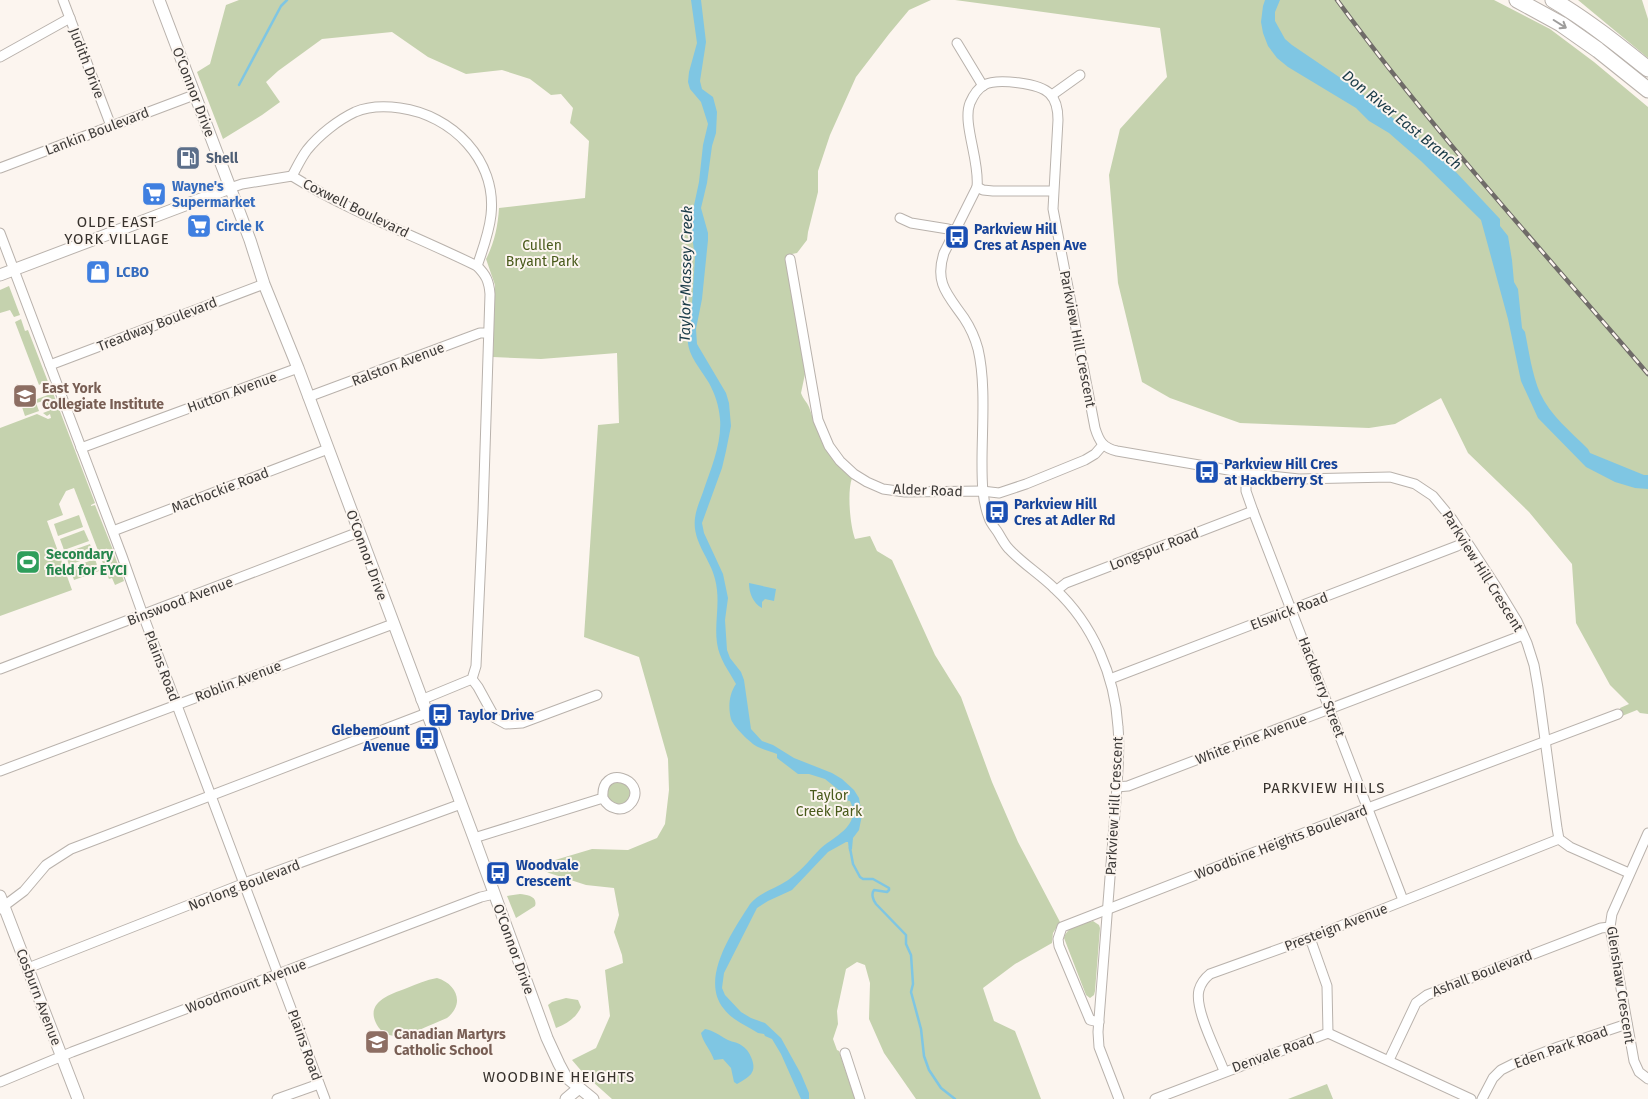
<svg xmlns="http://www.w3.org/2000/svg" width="1648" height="1099" font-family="'Fira Sans',sans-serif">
<rect width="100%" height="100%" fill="#fcf5ef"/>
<!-- green -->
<g fill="#c5d2ae">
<path d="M239,0h692l-22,10 -20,24 -33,43 -26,58 -12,36v21l-10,40 -1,8 -10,13 -10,2 18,119 -4,19c2,6 6,9 8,14 11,32 17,49 43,71 -5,14 -2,47 3,61l15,-3 7,15 15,9 43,95 26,42 31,85 26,60 42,80 -7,11 -1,10 -37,21 -32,24 11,33 21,10 26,68h-125l-32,-46 -15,-34 1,-36 -5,-18 -8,-3 -11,7 -9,42 1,13 -5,15 4,11 2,1 16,48h-243l-28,-25 -12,-14 24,-12 14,-32 -5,-46 18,-7 -1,-8 -8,-23 5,-17 -5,-27 -28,-3 -37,-12 -14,-7 57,-17 36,1 29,-12 8,-14 4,-34 -1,-31 -29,-102 -55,-20 14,-212 21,-2 -2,-70 -76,6 -48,-2 2,-72 -9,-26c8,-15 12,-33 13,-51l86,-10 4,-57 -19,-18 3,-15 -12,-14 -10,1 -21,-16 -28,-9 -36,4 -38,-17 -36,-25 -70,7 -44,32 -12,11 14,20 -18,13 -39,24 -26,-67 13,-8 16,-59z"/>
<polygon points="955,0 1494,0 1550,29 1594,62 1648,107 1648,714 1640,713 1637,710 1622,716 1620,708 1629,704 1610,685 1576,623 1572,564 1529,512 1468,453 1441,398 1395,424 1369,428 1240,423 1170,398 1142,382 1118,283 1109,175 1120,129 1167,77 1160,28"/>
<polygon points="1578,0 1642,0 1648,19 1648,58"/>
<polygon points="9,286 20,315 14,317 10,310 0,313 0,290"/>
<polygon points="21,319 25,331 28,330 50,387 45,389 42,383 39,385 15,322"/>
<polygon points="53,393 95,503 91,505 91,506 95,505 113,550 110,551 111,555 114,554 124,581 115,585 112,578 109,579 74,488 66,491 59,504 63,515 47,521 72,590 0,616 0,428 37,414 48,419 51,418 50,414 47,416 43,413 48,411 44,401 36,403 39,411 25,416 22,407 32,401"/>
<polygon points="79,515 83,527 58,536 54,524"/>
<polygon points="84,530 89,541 64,550 60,539"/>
<polygon points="90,544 94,556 69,565 65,553"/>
<polygon points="95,559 99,571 74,580 70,568"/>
<circle cx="618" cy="793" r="12"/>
<path d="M520,894c7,1 18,2 15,12l-19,12 -9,-22z"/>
<path d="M1093,921l6,4 1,3 -5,63 -1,4 -4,3 -4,-3 -22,-57c3,-12 19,-15 29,-17z"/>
<path d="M437,978c20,6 28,26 10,40 -15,6 -36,17 -51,18 -8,0 -15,-4 -19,-11 -13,-23 14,-31 30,-37 10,-4 19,-8 30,-10z"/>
<path d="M566,998l12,2 3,7c-5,11 -13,16 -25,21l-8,-23 4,-3z"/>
<polygon points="1327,1084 1333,1099 1288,1099"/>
</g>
<!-- water -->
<g fill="#7fc6e3">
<path d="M691,0h10l5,42 -6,39 2,8 11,8 4,15 -1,21 -4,13 -5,37 -6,25 7,25v7l-6,59 -6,30 1,15 29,49 3,10 2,23 -5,25 -4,17 -20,55 2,10 19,41 5,24 -3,22 2,30 3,8 11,14 3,8 7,49 11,12 11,4 21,13 38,15 10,6 12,11 5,8 3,17 -3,15 -6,8 -1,11 -3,2 -1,-9h-2l-18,10 -36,38 -24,11 -11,7 -33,65 -2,15 3,7 16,17 10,6 14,5 16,15 20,36 8,19v6h-8l-20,-45 -9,-15 -7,-3 -1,-2 -6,-1c-11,-7 -26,-13 -34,-24 -25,-30 9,-78 26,-105 11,-13 29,-16 42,-27 11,-8 19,-19 28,-28 14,-13 42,-23 30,-48l-4,-1 -6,-9 -15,-12 -16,-5h-11l-21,-16v-4c-7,-3 -13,-4 -19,-7 -7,-3 -25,-21 -27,-28 -3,-12 -2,-25 5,-35 -7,-13 -17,-25 -19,-41 -3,-21 4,-41 -2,-64 -5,-21 -23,-37 -20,-61 1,-9 5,-17 8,-26 8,-23 19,-49 17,-73 -1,-13 -5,-25 -11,-36 -14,-23 -28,-34 -18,-63l4,-62 -3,-23 1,-25 6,-28 4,-37 5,-21 -7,-22 -11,-13 -2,-7 1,-10 8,-29z"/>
<path d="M1265,0h15l-5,12v9l10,18 7,6 56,38 91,71 61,65v7l8,10 4,24 2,22 4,7 4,39 3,4c4,20 7,42 15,61 10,22 31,39 48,56l2,4 54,22h4v14l-13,-1 -20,-6 -29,-15 -48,-49 -17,-37 -13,-62 -27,-99 -60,-59 -32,-28 -20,-12 -13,-13 -68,-41 -11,-9 -9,-12 -5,-13 -2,-11 2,-16z"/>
<path d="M749,583l27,6 -2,12 -9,-2 -3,3v6c-9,-5 -13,-15 -13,-25z"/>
<path d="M705,1029c9,2 14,6 21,10 5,3 11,3 15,6 5,3 8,7 10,12 7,16 -2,20 -14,27l-3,-2 -3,-14 -8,-9 -9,1c-3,-10 -11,-17 -13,-27z"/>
</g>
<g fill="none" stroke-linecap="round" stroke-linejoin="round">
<!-- stream -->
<g stroke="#7fc6e3" stroke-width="2.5">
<polyline points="239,85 281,6 287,0"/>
<path d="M850,848l3,16 7,13 3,2h10l16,9v2l-2,2 -13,-2c-3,4 -1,10 2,14l30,31v9l5,11 2,29 -2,8 10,37 3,27 5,14 12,18 14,11"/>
</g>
<defs>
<g id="street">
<polyline points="63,0 111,126"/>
<polyline points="957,43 983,86"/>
<polyline points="0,57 70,18"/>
<polyline points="1052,95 1080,75"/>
<polyline points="0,168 194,95"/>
<path d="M292,176c5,-9 9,-18 15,-26 12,-15 31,-30 48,-38 14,-6 30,-6 45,-4 52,7 97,52 91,107 -2,18 -8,34 -14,51"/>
<polyline points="977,187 983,190 993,191 1053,191"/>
<path d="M230,188l12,-4 50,-8c58,36 124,60 185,90 9,9 12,15 13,28l-7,218 -7,154 -4,13 -51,21"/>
<polyline points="900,218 911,223 948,229 954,231"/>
<polyline points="0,233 122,556 143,615 325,1099"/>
<polyline points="790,259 818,420 829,446 840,461 854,474 867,482 883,489 905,492 982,491 999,493 1026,484 1085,460 1095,454 1102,446"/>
<polyline points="50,365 264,284"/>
<polyline points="308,397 480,333 488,333"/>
<polyline points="81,448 298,368"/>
<polyline points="1246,473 1246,491 1253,511 1403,900"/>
<polyline points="113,531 328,449"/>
<polyline points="1057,590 1066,583 1253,511"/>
<polyline points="0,669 359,532"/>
<polyline points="472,679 478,687 495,718 506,724 522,723 597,695"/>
<polyline points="1110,679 1457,546 1466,541"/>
<polyline points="0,771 393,624"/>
<polyline points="1117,787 1128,786 1523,635"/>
<polyline points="1648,833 1612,914 1610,927 1634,1061 1639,1072 1648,1079"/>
<path d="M474,838l129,-40c6,11 20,16 29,4 15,-23 -32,-39 -29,-4"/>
<polyline points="0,909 24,891 46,865 71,849 427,713"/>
<polyline points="1310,938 1327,986 1328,1033"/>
<polyline points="28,968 250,881 461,804"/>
<polyline points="1099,1022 1090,1020 1059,946 1058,939 1062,927 1368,808 1618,714"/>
<polyline points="845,1053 860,1099"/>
<polyline points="1389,1060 1416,1003 1427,995 1601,928 1610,927"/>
<path d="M1224,1071c-7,-19 -30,-62 -25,-81 2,-7 6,-12 11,-16l100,-36 249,-99"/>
<polyline points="0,1082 72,1052 481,897 494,894"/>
<polyline points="277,1099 319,1084"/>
<path d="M1119,1099l-20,-52 -1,-15 19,-245c1,-20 3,-40 1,-60 -3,-51 -25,-103 -63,-138 -14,-14 -32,-25 -46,-40 -5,-5 -8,-12 -12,-18 -3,-4 -7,-9 -8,-13 -7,-18 -7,-37 -7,-56 0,-35 4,-79 -4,-113 -3,-11 -8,-22 -14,-31 -16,-23 -30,-35 -20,-65l33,-66c3,-26 -15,-64 -7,-84 3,-7 7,-14 14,-18 13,-7 56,-2 66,9 7,7 8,17 8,26l-5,89 42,219c4,13 8,20 22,23l129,22 34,4 19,2 91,-2 25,7 18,12 19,23 45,69 20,33 10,22 7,22 4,23 19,140 2,11 11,8 59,26"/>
<polyline points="1155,1099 1328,1033 1471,1099"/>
<polyline points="1482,1099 1493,1078 1501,1070 1513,1064 1558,1047 1627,1024"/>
</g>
<g id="secondary">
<polyline points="159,0 250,240 264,284 298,368 474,838 547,1038 559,1064 566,1077 593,1099"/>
<polyline points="0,275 230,188"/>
<polyline points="0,896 78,1099"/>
<polyline points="566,1099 579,1088"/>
</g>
<g id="highway">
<polyline points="1517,0 1561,24 1598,50 1648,90"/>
<path d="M1553,0c34,20 64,44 95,69"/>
</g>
</defs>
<!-- street casing -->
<use href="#street" stroke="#b9b2ac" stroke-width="11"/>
<!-- secondary casing -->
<use href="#secondary" stroke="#b9b2ac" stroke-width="13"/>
<!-- highway casing -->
<use href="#highway" stroke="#b9b2ac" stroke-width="17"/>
<!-- street -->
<use href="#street" stroke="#fff" stroke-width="9"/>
<!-- secondary -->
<use href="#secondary" stroke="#fff" stroke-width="11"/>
<!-- highway -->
<use href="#highway" stroke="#fff" stroke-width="15"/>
<defs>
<path id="rail" d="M1337,0c96,131 206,251 311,374"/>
</defs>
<!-- rail casing -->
<use href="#rail" stroke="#6f6b68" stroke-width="4.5"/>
<!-- rail -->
<use href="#rail" stroke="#fcf5ef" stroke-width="2.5" stroke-dasharray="8" stroke-linecap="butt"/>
</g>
<!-- one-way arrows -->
<defs><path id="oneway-shaft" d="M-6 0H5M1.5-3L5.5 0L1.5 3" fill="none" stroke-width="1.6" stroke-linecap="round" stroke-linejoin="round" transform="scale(1.25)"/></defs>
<use stroke="#9e9d9c" href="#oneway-shaft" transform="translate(1560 24) rotate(32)"/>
<!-- icons -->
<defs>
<symbol id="fuel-square" viewBox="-11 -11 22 22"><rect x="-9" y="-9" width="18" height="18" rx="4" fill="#5c6f8a" stroke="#fcf5ef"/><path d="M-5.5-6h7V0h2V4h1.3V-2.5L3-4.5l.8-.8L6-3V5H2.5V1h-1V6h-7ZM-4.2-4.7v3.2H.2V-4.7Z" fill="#fff"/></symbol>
<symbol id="supermarket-square" viewBox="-11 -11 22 22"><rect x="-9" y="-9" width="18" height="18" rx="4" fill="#3f7fe0" stroke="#fcf5ef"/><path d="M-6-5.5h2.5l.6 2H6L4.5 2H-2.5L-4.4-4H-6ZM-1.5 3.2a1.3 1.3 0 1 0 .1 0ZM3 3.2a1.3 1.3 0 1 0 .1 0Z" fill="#fff"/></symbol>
<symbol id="bus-square" viewBox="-11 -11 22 22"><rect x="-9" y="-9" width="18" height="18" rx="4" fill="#1a4fb4" stroke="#fcf5ef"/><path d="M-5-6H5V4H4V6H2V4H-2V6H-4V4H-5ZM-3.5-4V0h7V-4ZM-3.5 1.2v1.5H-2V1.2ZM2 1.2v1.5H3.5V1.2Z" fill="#fff"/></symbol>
<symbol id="shop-square" viewBox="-11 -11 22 22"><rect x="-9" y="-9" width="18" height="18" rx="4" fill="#3f7fe0" stroke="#fcf5ef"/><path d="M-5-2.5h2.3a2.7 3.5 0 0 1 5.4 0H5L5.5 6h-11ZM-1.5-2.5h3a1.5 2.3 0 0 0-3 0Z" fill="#fff"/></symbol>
<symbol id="school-square" viewBox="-11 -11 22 22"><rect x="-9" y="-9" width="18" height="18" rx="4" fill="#8d6e63" stroke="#fcf5ef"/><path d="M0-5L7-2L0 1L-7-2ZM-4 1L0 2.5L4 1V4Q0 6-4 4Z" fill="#fff"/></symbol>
<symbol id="stadium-square" viewBox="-11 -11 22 22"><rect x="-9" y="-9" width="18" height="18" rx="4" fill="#2e9e5b" stroke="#fcf5ef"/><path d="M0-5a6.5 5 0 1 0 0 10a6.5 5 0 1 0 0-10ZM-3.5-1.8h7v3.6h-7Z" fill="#fff"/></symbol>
</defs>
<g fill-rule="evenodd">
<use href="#fuel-square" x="174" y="144" width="28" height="28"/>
<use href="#supermarket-square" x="140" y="180" width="28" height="28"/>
<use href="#supermarket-square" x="185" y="212" width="28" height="28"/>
<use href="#bus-square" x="943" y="223" width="28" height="28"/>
<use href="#shop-square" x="84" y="258" width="28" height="28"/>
<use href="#school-square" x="11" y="382" width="28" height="28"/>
<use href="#bus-square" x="1193" y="458" width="28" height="28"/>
<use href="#bus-square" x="983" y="498" width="28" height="28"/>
<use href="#stadium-square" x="14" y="548" width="28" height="28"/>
<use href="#bus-square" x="426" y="701" width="28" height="28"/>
<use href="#bus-square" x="413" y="724" width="28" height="28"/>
<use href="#bus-square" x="484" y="859" width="28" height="28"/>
<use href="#school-square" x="363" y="1028" width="28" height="28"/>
</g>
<g text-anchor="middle" stroke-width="4" stroke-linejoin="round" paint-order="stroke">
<!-- street labels -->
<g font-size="14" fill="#3e3b39" stroke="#fcf5ef">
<text transform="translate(87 63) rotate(69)" y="5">Judith Drive</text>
<text transform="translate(194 92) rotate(69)" y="5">O'Connor Drive</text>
<text transform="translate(97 131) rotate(-21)" y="5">Lankin Boulevard</text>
<text transform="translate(356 208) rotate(26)" y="5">Coxwell Boulevard</text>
<text transform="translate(157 324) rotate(-21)" y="5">Treadway Boulevard</text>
<text transform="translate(1078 339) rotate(79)" y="5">Parkview Hill Crescent</text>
<text transform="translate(398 364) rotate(-21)" y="5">Ralston Avenue</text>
<text transform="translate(232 392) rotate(-20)" y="5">Hutton Avenue</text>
<text transform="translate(220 490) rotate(-21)" y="5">Machockie Road</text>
<text transform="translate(928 490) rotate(2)" y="5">Alder Road</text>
<text transform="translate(1154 549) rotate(-21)" y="5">Longspur Road</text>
<text transform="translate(367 555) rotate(70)" y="5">O'Connor Drive</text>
<text transform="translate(1483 571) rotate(58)" y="5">Parkview Hill Crescent</text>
<text transform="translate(180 601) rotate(-21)" y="5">Binswood Avenue</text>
<text transform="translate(1289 611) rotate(-21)" y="5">Elswick Road</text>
<text transform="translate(162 666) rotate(69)" y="5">Plains Road</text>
<text transform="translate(238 681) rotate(-21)" y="5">Roblin Avenue</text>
<text transform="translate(1322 687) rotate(69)" y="5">Hackberry Street</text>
<text transform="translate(1251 739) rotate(-21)" y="5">White Pine Avenue</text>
<text transform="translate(1114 806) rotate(-87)" y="5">Parkview Hill Crescent</text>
<text transform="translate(1281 842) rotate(-21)" y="5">Woodbine Heights Boulevard</text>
<text transform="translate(244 885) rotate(-21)" y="5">Norlong Boulevard</text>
<text transform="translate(1336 927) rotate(-21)" y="5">Presteign Avenue</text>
<text transform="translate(514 949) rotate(70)" y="5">O'Connor Drive</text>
<text transform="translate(1482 973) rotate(-21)" y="5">Ashall Boulevard</text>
<text transform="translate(1621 985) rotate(81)" y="5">Glenshaw Crescent</text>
<text transform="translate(246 986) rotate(-21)" y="5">Woodmount Avenue</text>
<text transform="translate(39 997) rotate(69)" y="5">Cosburn Avenue</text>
<text transform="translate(305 1045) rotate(70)" y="5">Plains Road</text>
<text transform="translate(1561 1047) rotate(-20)" y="5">Eden Park Road</text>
<text transform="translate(1273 1053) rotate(-20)" y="5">Denvale Road</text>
</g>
<!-- service labels -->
<g font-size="14" font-weight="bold" fill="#4e5e75" stroke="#fcf5ef" text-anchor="start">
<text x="206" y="163">Shell</text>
</g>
<!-- shop labels -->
<g font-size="14" font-weight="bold" fill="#366cbe" stroke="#fcf5ef" text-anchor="start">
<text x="172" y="191">Wayne's<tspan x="172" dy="16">Supermarket</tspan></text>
<text x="216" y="231">Circle K</text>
<text x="116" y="277">LCBO</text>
</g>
<!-- transit labels -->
<g font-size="14" font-weight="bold" fill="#164399" stroke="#fcf5ef" text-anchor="start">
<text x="974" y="234">Parkview Hill<tspan x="974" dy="16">Cres at Aspen Ave</tspan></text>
<text x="1224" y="469">Parkview Hill Cres<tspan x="1224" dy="16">at Hackberry St</tspan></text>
<text x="1014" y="509">Parkview Hill<tspan x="1014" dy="16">Cres at Adler Rd</tspan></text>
<text x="458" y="720">Taylor Drive</text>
<text x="410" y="735" text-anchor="end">Glebemount<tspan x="410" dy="16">Avenue</tspan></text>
<text x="516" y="870">Woodvale<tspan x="516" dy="16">Crescent</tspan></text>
</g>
<!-- park labels -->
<g font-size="14" fill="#495a1b" stroke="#fcf5ef">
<text x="542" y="250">Cullen<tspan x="542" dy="16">Bryant Park</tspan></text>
<text x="829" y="800">Taylor<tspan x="829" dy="16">Creek Park</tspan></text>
</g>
<!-- education labels -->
<g font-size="14" font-weight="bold" fill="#785e54" stroke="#fcf5ef" text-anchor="start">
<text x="42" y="393">East York<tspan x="42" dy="16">Collegiate Institute</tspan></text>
<text x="394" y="1039">Canadian Martyrs<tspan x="394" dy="16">Catholic School</tspan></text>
</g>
<!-- leisure labels -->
<g font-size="14" font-weight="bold" fill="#27864d" stroke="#fcf5ef" text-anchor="start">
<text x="46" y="559">Secondary<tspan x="46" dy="16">field for EYCI</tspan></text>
</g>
<!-- water labels -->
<g font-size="15" font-style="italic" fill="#1a3b48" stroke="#fcf5ef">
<text transform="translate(1402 120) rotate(39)" y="5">Don River East Branch</text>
<text transform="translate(686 274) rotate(-89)" y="5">Taylor-Massey Creek</text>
</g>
<!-- neighbourhood labels -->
<g font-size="15" letter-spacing="1" fill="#37322d" stroke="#fcf5ef">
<text x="117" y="227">OLDE EAST<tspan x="117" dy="17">YORK VILLAGE</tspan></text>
<text x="1324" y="793">PARKVIEW HILLS</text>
<text x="559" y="1082">WOODBINE HEIGHTS</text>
</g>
</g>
</svg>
